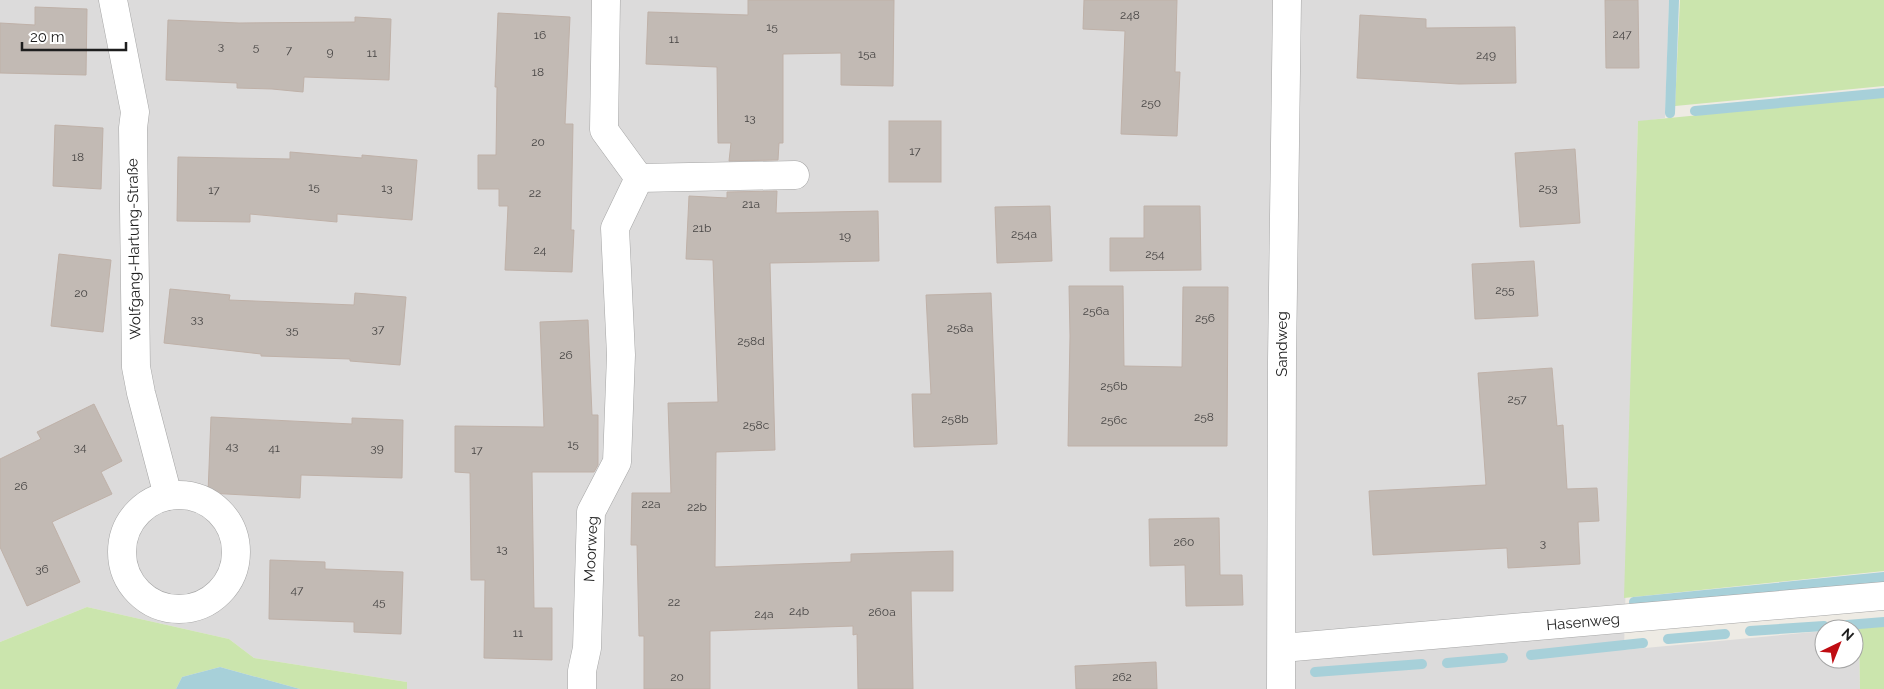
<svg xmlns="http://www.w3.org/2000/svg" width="1884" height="689" font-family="Raleway,sans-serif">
<rect width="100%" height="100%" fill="#eeebe4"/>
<!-- residential -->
<polygon fill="#dcdbdb" points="0,0 1669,0 1665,118 1638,122 1624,650 1824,631 1824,659 1854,659 1854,629 1845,629 1859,628 1860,689 407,689 407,682 254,658 229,639 87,607 0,642"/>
<!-- grass -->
<g fill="#cbe5ad">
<polygon points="1680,0 1884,0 1884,86 1675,106"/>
<polygon points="1884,97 1884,571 1624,598 1638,121"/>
<polygon points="87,607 229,639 254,658 407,682 407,689 300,689 220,667 182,677 176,689 0,689 0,642"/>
<polygon points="1884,626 1884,689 1860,689 1859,628"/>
</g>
<!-- water -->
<polygon fill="#a7d0d9" points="220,667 300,689 176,689 182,677"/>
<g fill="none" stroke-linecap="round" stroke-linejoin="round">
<!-- stream -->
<g stroke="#a7d0d9" stroke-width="10">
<polyline points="1695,111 1884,93"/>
<polyline points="1670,113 1674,0"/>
<polyline points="1634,602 1884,577"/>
<polyline points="1847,625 1884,622"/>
<polyline points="1750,631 1824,626"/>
<polyline points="1668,639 1725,634"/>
<polyline points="1531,655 1643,643"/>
<polyline points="1447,663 1503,658"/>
<polyline points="1315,672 1422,664"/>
</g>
</g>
<!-- building -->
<g fill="#c2bab4" stroke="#bfb1a8">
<polygon points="748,0 894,0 893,86 841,85 841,53 783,54 783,143 779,143 778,160 729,161 731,143 718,143 717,67 646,64 648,12 748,15"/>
<polygon points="1084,0 1177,0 1175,72 1180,72 1177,136 1121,134 1125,31 1083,29"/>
<polygon points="1605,0 1638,0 1639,68 1606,68"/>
<polygon points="35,7 87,9 86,75 0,73 0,23 35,25"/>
<polygon points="498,13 570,17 565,124 573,124 571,230 574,230 572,272 505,270 508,206 499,206 499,189 478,189 478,155 496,155 497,87 495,87"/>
<polygon points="1360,15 1426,19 1426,28 1515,27 1516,83 1459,84 1357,78"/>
<polygon points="355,17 391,19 389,80 304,77 303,92 272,89 237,88 237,83 166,80 168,20 239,23 355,22"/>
<rect x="889" y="121" width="52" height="61"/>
<polygon points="55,125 103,128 101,189 53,186"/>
<polygon points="1575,149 1580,223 1520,227 1515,153"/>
<polygon points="290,152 362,158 362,155 417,160 412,220 337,214 337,222 250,214 250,222 177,221 178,157 290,159"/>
<polygon points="777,191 776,213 878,211 879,261 770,263 775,450 716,452 715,567 851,562 851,554 953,551 953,591 911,591 913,689 858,689 857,634 853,635 853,626 710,631 710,689 644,689 644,636 639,636 637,545 631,545 632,493 671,493 668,403 718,402 713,260 686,259 689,196 727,198 727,192"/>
<polygon points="1050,206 1052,261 997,263 995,207"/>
<polygon points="1144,206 1200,206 1201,270 1110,271 1110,238 1144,238"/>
<polygon points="59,254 111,260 103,332 51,326"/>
<polygon points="1534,261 1538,316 1475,319 1472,264"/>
<polygon points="1069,286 1123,286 1124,366 1182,367 1183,287 1228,287 1227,446 1068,446 1070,336"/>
<polygon points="170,289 230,295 229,300 354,305 355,293 406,297 400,365 350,361 350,359 261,356 261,354 164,343"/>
<polygon points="991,293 997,444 914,447 912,394 931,394 926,295"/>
<polygon points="588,320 592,415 598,415 598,465 594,472 532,472 534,608 552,608 552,660 484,658 485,580 471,580 470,473 455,472 455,426 544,427 540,322"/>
<polygon points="1552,368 1557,426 1563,425 1567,489 1597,488 1599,521 1578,522 1580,564 1508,568 1507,548 1373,555 1369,491 1486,485 1478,373"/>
<polygon points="94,404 122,461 101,472 112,494 52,522 80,582 27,606 0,547 0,459 41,439 37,432"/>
<polygon points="211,417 352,424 352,418 403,420 402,478 301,475 300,498 208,493"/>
<polygon points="1219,518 1220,575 1242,575 1243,605 1186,606 1185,565 1150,566 1149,519"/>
<polygon points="270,560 325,562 325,569 403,572 401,634 354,632 354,622 269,619"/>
<polygon points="1156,662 1157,689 1076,689 1075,666"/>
</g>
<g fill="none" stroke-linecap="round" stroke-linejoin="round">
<defs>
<g id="minor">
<polyline points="113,0 135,112 133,128 136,367 141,393 168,496"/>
<polyline points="606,0 604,130 639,178"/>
<polyline points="639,178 795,175"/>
<circle cx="179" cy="552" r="57"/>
<polyline points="1282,648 1884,596"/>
<polyline points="582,689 582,671 587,648 591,512 617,462 621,355 615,228 639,178"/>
<polyline points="1281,689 1282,360 1287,0"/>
</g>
</defs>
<!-- minor casing -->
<use href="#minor" stroke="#a5a5a5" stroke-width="29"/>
<!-- minor -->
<use href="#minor" stroke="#fff" stroke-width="28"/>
</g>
<g text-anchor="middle" stroke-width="4.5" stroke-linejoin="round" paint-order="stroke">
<!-- number labels -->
<g font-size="12" fill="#474544">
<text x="1130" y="19">248</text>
<text x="772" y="31">15</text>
<text x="1622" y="38">247</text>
<text x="540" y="39">16</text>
<text x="674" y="43">11</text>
<text x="221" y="50">3</text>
<text x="256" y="51">5</text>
<text x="289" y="54">7</text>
<text x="330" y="56">9</text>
<text x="372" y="57">11</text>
<text x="867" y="58">15a</text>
<text x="1486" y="59">249</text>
<text x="538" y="76">18</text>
<text x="1151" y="107">250</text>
<text x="750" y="122">13</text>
<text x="538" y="146">20</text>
<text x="915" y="155">17</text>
<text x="78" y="161">18</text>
<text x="314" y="191">15</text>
<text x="387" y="192">13</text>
<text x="1548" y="192">253</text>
<text x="214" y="194">17</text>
<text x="535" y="197">22</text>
<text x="751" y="208">21a</text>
<text x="702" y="232">21b</text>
<text x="1024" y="238">254a</text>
<text x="845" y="240">19</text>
<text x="540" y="254">24</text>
<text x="1155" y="258">254</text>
<text x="1505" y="294">255</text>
<text x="81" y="297">20</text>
<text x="1096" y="315">256a</text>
<text x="1205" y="322">256</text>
<text x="197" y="323">33</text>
<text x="960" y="332">258a</text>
<text x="378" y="333">37</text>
<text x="292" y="334">35</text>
<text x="751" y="345">258d</text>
<text x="566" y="359">26</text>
<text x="1114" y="390">256b</text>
<text x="1517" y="403">257</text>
<text x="1204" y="421">258</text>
<text x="955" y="423">258b</text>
<text x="1114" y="424">256c</text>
<text x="756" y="429">258c</text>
<text x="573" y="448">15</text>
<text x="232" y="450">43</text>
<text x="80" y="451">34</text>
<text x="274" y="452">41</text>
<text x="377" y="452">39</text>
<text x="477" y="454">17</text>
<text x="21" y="490">26</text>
<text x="651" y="508">22a</text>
<text x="697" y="511">22b</text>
<text x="1184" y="546">260</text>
<text x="1543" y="547">3</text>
<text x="502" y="553">13</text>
<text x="42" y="573">36</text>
<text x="297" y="594">47</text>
<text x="379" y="606">45</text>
<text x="674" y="606">22</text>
<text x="799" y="615">24b</text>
<text x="882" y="616">260a</text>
<text x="764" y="618">24a</text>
<text x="518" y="637">11</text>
<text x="677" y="681">20</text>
<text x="1122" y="681">262</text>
</g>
<!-- street labels -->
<g font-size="15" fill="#1e1e1e" stroke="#fff">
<text transform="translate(134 249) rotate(-91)" y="5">Wolfgang-Hartung-Straße</text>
<text transform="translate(1282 344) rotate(-90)" y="5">Sandweg</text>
<text transform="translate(591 549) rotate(-87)" y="5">Moorweg</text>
<text transform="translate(1583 622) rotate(-5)" y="5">Hasenweg</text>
</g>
</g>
<!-- north arrow -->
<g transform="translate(1839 644) rotate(43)"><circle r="24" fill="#ffffff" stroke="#a5a5a5"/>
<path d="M0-4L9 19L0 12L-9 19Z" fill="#bf0c12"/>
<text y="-8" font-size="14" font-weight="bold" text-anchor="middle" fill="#1e1e1e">N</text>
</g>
<!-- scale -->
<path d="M22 42v8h104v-8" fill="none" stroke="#1e1e1e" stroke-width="2.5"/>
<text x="30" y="42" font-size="15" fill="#1e1e1e" stroke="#ffffff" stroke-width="4" paint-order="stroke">20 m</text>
</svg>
